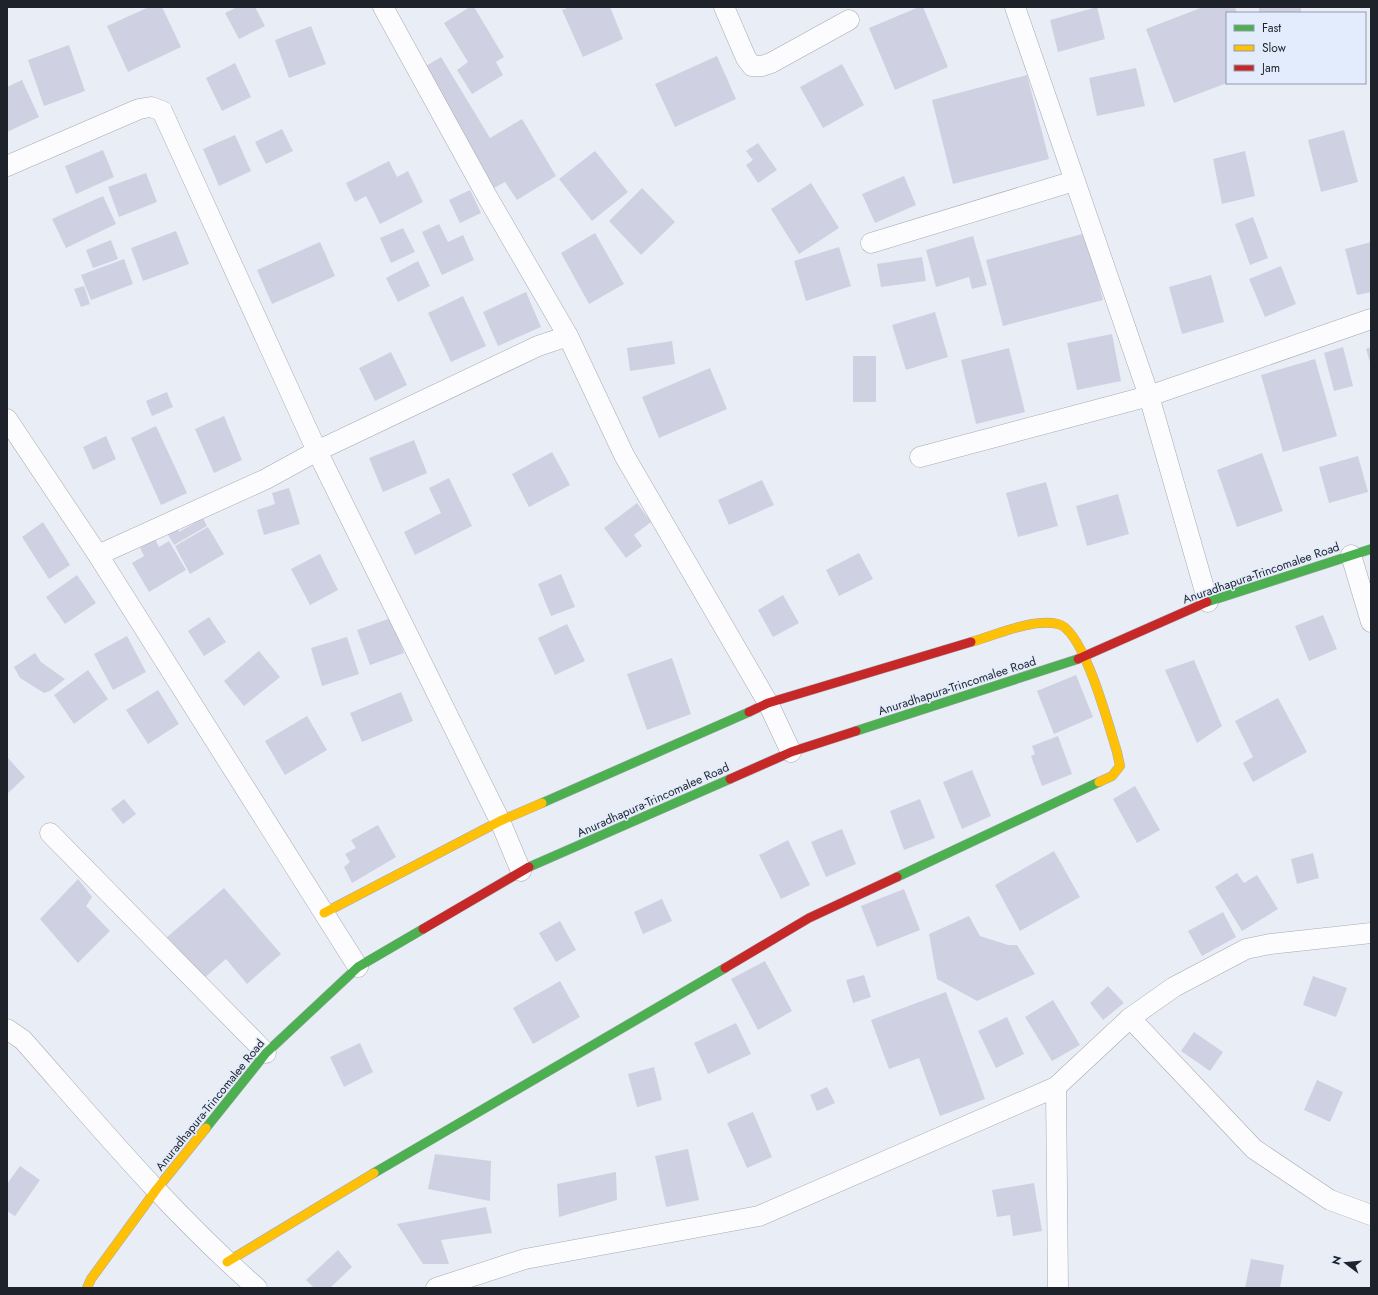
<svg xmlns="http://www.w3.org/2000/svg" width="1378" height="1295" font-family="Jost,sans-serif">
<rect width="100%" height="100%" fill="#e9edf6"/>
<!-- building -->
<g fill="#cfd1e2">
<polygon points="149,7 162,7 181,47 128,72 107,26"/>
<polygon points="237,7 255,7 265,26 239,39 225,13"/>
<polygon points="470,7 474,7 504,57 496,62 503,75 472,94 457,70 468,62 444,23"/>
<polygon points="570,7 610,7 623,39 583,57 562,10"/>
<polygon points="919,7 923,7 948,67 895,90 869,28"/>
<polygon points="1097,7 1105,39 1058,52 1050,20"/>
<polygon points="1203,7 1235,7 1237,13 1227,13 1227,83 1174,103 1146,29"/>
<rect x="1259" y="7" width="42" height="6"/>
<polygon points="311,26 326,64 289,78 275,40"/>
<polygon points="69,45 85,91 44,106 28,60"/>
<polygon points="717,56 736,99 675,127 655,84"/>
<polygon points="441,57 490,138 522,119 556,176 517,200 505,182 494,188 421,69"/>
<polygon points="235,63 251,97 222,111 206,78"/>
<polygon points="842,64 864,105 823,128 800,87"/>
<polygon points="1136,68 1145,106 1097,116 1089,78"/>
<polygon points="1027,75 1049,159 953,184 932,100"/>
<polygon points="22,80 39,117 7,132 7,87"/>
<polygon points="282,129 293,151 266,164 255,142"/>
<polygon points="1344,130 1358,182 1321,192 1308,140"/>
<polygon points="235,135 251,171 219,186 203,149"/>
<polygon points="758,143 777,170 758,183 746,165 753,160 746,151"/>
<polygon points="103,150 114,177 76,194 65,166"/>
<polygon points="595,151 628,192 592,221 559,179"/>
<polygon points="1245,151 1255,196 1222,204 1213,159"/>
<polygon points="389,161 397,177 408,171 423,202 380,224 366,196 355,202 346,183"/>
<polygon points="146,173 157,202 119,217 108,187"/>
<polygon points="904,176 916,205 875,223 862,194"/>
<polygon points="811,183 839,228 799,254 771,209"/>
<polygon points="642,188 675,222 641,255 609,221"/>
<polygon points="470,190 481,213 460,223 449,200"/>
<polygon points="103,196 116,224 66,248 52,219"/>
<polygon points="1253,217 1268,258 1250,265 1235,224"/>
<polygon points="439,224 448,242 463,235 474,260 442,275 422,232"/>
<polygon points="403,228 415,252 391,263 380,238"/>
<polygon points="176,231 189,264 143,281 131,248"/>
<polygon points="595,233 624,284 589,304 561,253"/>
<polygon points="1086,233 1103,300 1003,326 986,260"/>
<polygon points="973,236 987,285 972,289 969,277 936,287 926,250"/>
<polygon points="111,240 118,259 93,268 86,250"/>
<polygon points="320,242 335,276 272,304 257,270"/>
<polygon points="1371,242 1371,292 1357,295 1345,249"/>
<polygon points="839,247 851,286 806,301 794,261"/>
<polygon points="922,257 926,281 881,287 877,264"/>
<polygon points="124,259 133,284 91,300 81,275"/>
<polygon points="418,261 430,286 398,302 386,278"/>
<polygon points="1281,266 1296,304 1265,317 1249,279"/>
<polygon points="1211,275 1224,322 1182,334 1169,287"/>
<polygon points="84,286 90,304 81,307 74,289"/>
<polygon points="526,292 541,327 498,346 483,312"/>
<polygon points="463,296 486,346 451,362 428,313"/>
<polygon points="935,312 948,357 906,370 892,325"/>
<polygon points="1112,334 1121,381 1077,390 1067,343"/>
<polygon points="672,341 675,364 630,371 627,348"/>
<polygon points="1343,347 1353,386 1334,391 1324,353"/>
<polygon points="1371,347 1371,365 1366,349"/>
<polygon points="1009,348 1025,412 976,424 961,360"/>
<polygon points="391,352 407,385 375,401 359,368"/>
<rect x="853" y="356" width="23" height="46"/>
<polygon points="1315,359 1337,436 1283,452 1261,375"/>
<polygon points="710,368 727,409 659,438 642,397"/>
<polygon points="167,392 173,407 152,416 146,401"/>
<polygon points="224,416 242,460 214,473 195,429"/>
<polygon points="156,426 187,493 161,505 131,438"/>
<polygon points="106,436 116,459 93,470 83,447"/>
<polygon points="414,440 427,473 383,492 369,458"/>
<polygon points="552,452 570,485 529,507 512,474"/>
<polygon points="1262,453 1283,511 1237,527 1217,470"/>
<polygon points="1358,456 1368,492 1329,503 1319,467"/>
<polygon points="449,478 472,526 415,555 404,532 441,513 429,488"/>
<polygon points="762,480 774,505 729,525 718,500"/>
<polygon points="1046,482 1058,526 1018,537 1006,493"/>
<polygon points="289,488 300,524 264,535 257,510 275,504 272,493"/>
<polygon points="1118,494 1129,534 1087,546 1076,506"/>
<polygon points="637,503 651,522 634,535 642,546 626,558 604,528"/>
<polygon points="203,518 207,526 174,545 167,533 177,528 179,532"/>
<polygon points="43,522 70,565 49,579 22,537"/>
<polygon points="208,527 224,554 190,574 175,546"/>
<polygon points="155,539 159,547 169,541 186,570 149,592 132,563 144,556 140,548"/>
<polygon points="859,553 873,579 839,596 826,570"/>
<polygon points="320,554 338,590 310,605 291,569"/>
<polygon points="561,574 575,607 551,616 538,584"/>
<polygon points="77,575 96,603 65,624 46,597"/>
<polygon points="783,595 799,623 773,637 758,610"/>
<polygon points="1323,615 1337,649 1309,661 1295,626"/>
<polygon points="209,617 226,642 204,656 188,631"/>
<polygon points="391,618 404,653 370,665 357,630"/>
<polygon points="567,624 585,661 555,675 538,638"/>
<polygon points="127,636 146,672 113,690 94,654"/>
<polygon points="347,637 359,674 322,686 311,648"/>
<polygon points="259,651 280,677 244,706 224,681"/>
<polygon points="35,653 41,662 65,679 50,691 44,693 20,678 14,667"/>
<polygon points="672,658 691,714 647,730 627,674"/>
<polygon points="1194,660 1222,726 1197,743 1165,670"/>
<polygon points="88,670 108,699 74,724 54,695"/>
<polygon points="1076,675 1093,717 1054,734 1037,691"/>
<polygon points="158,690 179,724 148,744 126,710"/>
<polygon points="401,692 413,721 362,742 350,713"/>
<polygon points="1278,698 1307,752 1253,782 1243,763 1253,757 1235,721"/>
<polygon points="307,716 327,750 285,775 265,741"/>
<polygon points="1058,736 1072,774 1042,786 1031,756 1035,754 1032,746"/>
<polygon points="7,757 25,777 7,794"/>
<polygon points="972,770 991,816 962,829 943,782"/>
<polygon points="1135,786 1160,830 1137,843 1113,799"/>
<polygon points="124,799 136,814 123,824 111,809"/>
<polygon points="920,799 935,838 904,850 890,811"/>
<polygon points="378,825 396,857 352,883 344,867 350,862 345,854 356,848 351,840"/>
<polygon points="842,829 856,864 826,877 811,842"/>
<polygon points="788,840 810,885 781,899 759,855"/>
<polygon points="1054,851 1080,897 1020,931 995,885"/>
<polygon points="1313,853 1319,878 1297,884 1291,859"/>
<polygon points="1237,873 1244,883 1257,875 1278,909 1242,931 1215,887"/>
<polygon points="78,879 92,897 86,906 110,931 78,963 40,919"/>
<polygon points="224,888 281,954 247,984 226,959 202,980 166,938"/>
<polygon points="904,889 920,930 877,947 861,906"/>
<polygon points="662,899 672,921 643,934 634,912"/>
<polygon points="1223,912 1236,937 1202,956 1188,931"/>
<polygon points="969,916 980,936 1008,945 1017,945 1035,974 977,1001 937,979 929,934"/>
<polygon points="560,921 576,950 556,962 539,933"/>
<polygon points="765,961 792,1011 758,1030 731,979"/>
<polygon points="864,975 871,997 853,1003 846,980"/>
<polygon points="1313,976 1347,988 1336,1017 1303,1005"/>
<polygon points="560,981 580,1017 533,1044 513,1008"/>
<polygon points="1108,986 1124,1003 1103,1020 1090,1003"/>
<polygon points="946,992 985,1099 940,1116 919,1058 889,1069 871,1020"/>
<polygon points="1053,1000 1080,1045 1052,1061 1025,1017"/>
<polygon points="1007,1017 1024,1054 996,1068 978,1031"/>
<polygon points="736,1023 751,1054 708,1074 694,1043"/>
<polygon points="1194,1032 1223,1052 1210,1071 1181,1051"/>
<polygon points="360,1043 373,1072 344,1087 330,1057"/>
<polygon points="654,1067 662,1100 637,1107 628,1074"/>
<polygon points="1317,1080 1343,1092 1330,1122 1304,1110"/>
<polygon points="827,1087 835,1103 817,1111 810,1095"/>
<polygon points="753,1112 772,1157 747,1168 727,1123"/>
<polygon points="688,1149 699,1200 666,1207 655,1156"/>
<polygon points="435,1154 491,1161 490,1201 428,1189"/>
<polygon points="20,1166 40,1180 15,1216 7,1211 7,1184"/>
<polygon points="616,1172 617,1200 559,1217 557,1184"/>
<polygon points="1034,1183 1042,1231 1013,1236 1010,1215 997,1217 992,1190"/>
<polygon points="486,1207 492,1233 441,1240 449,1264 423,1264 397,1224"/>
<polygon points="338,1250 352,1267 330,1288 314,1288 306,1280"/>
<polygon points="1251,1259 1284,1265 1280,1288 1245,1288"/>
</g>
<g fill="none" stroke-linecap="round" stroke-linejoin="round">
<defs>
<g id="street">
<polyline points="383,7 488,198 568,336 624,455 768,703 791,752"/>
<polyline points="724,7 746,58 752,66 762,66 771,63 849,20"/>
<polyline points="1015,7 1149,396 1208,602"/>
<polyline points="7,166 139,109 151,107 162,111 317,451 500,821 521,871"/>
<polyline points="871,243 1074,181"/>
<polyline points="7,419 98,555 358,967"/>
<polyline points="920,457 1149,396 1371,319"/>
<polyline points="98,555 266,479 317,451 538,346 568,336"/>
<polyline points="1351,555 1371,622"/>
<polyline points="50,833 266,1053"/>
<polyline points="1130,1018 1254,1149 1330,1200 1371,1215"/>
<path d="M7,1029l16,11c75,85 148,173 234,248"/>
<polyline points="1056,1087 1058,1288"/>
<polyline points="436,1288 525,1259 759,1216 1056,1087 1130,1018 1174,987 1246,949 1270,944 1371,933"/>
</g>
<g id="fast">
<polyline points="1207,602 1371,549"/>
<polyline points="856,731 1078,659"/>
<polyline points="542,803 749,712"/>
<polyline points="529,867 730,779"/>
<polyline points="897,877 1099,782"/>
<polyline points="206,1128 266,1053 358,967 423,929"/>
<polyline points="374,1173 725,968"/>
</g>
<g id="slow">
<path d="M971,642c25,-7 61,-24 87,-18 26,6 51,103 59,128l3,14 -8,10 -13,6"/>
<polyline points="324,913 500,821 542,803"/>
<polyline points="227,1262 374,1173"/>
<polyline points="87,1288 91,1279 156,1190 206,1128"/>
</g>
<g id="jam">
<polyline points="1078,659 1207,602"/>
<polyline points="749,712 768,703 971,642"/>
<polyline points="730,779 791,752 856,731"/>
<polyline points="423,929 529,867"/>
<polyline points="725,968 809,918 897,877"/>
</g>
</defs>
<!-- street casing -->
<use href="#street" stroke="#a6aab2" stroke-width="21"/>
<!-- fast casing -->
<use href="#fast" stroke="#a6aab2" stroke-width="10"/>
<!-- slow casing -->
<use href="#slow" stroke="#a6aab2" stroke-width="10"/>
<!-- jam casing -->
<use href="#jam" stroke="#a6aab2" stroke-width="10"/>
<!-- street -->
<use href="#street" stroke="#fcfcfe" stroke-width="20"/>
<!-- fast -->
<use href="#fast" stroke="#4caf50" stroke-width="9"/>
<!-- slow -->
<use href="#slow" stroke="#ffc107" stroke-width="9"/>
<!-- jam -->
<use href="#jam" stroke="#c62828" stroke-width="9"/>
</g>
<g text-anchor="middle" stroke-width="3" stroke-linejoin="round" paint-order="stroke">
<!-- street labels -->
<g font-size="12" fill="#1d222b" stroke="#e3ecfc">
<text transform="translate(1261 573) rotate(-19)" y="4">Anuradhapura-Trincomalee Road</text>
<text transform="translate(957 686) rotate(-18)" y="4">Anuradhapura-Trincomalee Road</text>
<text transform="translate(653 800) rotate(-24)" y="4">Anuradhapura-Trincomalee Road</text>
<text transform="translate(210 1105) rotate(-51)" y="4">Anuradhapura-Trincomalee Road</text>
</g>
</g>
<!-- border -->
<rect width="1378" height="1295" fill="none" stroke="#1d222b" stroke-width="16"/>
<!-- legend -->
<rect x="1226" y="12" width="140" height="72" fill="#e3ecfc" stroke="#949ba8"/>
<rect x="1234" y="25" width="20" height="6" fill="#4caf50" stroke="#949ba8"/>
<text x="1262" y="32" font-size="12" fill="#1d222b">Fast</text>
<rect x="1234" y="45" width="20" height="6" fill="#ffc107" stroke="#949ba8"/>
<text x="1262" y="52" font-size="12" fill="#1d222b">Slow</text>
<rect x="1234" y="65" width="20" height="6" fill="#c62828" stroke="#949ba8"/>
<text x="1262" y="72" font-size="12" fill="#1d222b">Jam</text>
<!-- north arrow -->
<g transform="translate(1346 1263) rotate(286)" stroke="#e3ecfc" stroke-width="3" paint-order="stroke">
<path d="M0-3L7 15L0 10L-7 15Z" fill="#1d222b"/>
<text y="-6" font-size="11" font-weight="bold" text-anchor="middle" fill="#1d222b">N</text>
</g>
</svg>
